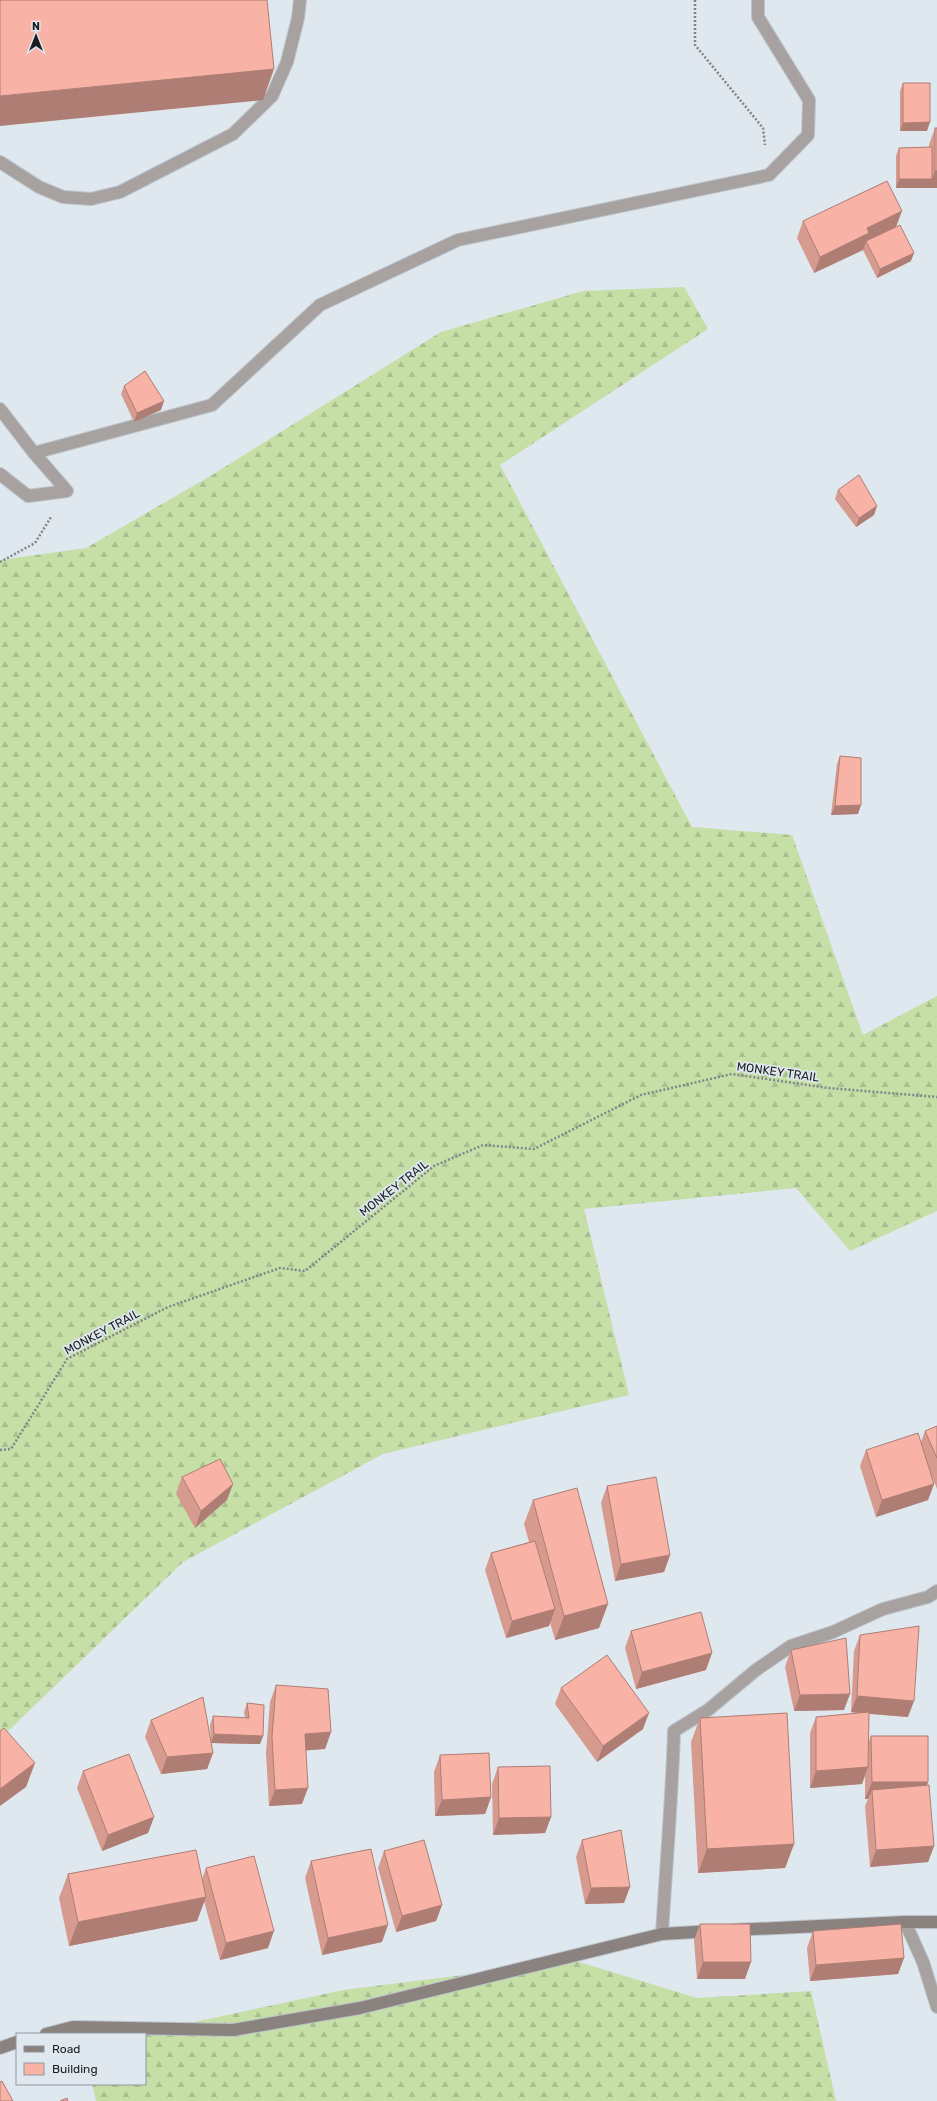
<svg xmlns="http://www.w3.org/2000/svg" width="937" height="2101" font-family="Rubik,sans-serif">
<defs>
<pattern id="forest-firs" width="22" height="20" patternUnits="userSpaceOnUse"><rect width="22" height="20" fill="#c5dfa7"/><path d="M5 1l3.5 6h-7zM16 11l3.5 6h-7z" fill="#a9bf8f"/></pattern>
</defs>
<rect width="100%" height="100%" fill="#dfe7ef"/>
<!-- forest -->
<g fill="url(#forest-firs)">
<polygon points="684,287 708,329 500,465 692,827 792,835 863,1035 937,996 937,1211 850,1251 796,1188 584,1209 629,1395 383,1454 183,1562 0,1739 0,560 86,548 207,478 441,332 583,291"/>
<polygon points="576,1961 697,1998 811,1991 836,2101 96,2101 92,2084 145,2084 145,2034 139,2034 343,1990"/>
</g>
<g fill="none" stroke-linecap="round" stroke-linejoin="round">
<defs>
<g id="street">
<polyline points="0,162 39,187 63,197 91,199 120,192 233,134 272,96 287,62 298,18 300,0"/>
<polyline points="0,409 34,453"/>
<polyline points="0,474 28,496 67,491 34,453 212,405 320,305 458,240 769,175 808,135 809,100 758,17 758,0"/>
<polyline points="905,1922 923,1962 937,2007"/>
<path d="M662,1934c4,-68 10,-135 12,-203l34,-21 48,-40 35,-24 42,-14 50,-23 45,-12 9,-6"/>
</g>
<g id="secondary">
<polyline points="734,1930 905,1922 937,1922"/>
<polyline points="46,2034 73,2027 233,2030 360,2008 662,1934 712,1931"/>
<polyline points="0,2048 17,2042"/>
</g>
</defs>
<!-- street casing -->
<use href="#street" stroke="#bcc3ca" stroke-width="14"/>
<!-- secondary casing -->
<use href="#secondary" stroke="#bcc3ca" stroke-width="14"/>
<!-- path -->
<g stroke="#80858b" stroke-width="2.5" stroke-dasharray="2 2" stroke-linecap="butt">
<polyline points="695,0 695,45 763,128 765,145"/>
<polyline points="0,562 35,543 51,517"/>
<polyline points="0,1450 11,1449 67,1359 168,1307 280,1268 305,1271 434,1166 483,1145 534,1149 641,1095 732,1074 828,1088 937,1097"/>
</g>
<!-- street -->
<use href="#street" stroke="#a7a2a0" stroke-width="12"/>
<!-- secondary -->
<use href="#secondary" stroke="#89827e" stroke-width="12"/>
</g>
<!-- wall -->
<g fill="#d69a8f">
<polygon points="903,83 927,131 900,131 900,91"/>
<polygon points="935,128 937,188 896,188 896,156 899,148 929,147 929,145"/>
<polygon points="803,221 896,227 911,261 877,278 863,250 814,273 797,238"/>
<polygon points="124,386 161,410 134,422 121,394"/>
<polygon points="838,490 874,515 856,527 835,499"/>
<polygon points="840,756 858,814 831,815 837,764"/>
<polygon points="937,1426 937,1489 932,1476 934,1484 928,1500 876,1517 860,1466 866,1450 921,1442 925,1431"/>
<polygon points="182,1477 227,1500 195,1528 176,1494"/>
<polygon points="607,1486 670,1555 664,1572 615,1581 601,1503"/>
<polygon points="533,1500 599,1628 555,1640 550,1622 549,1626 506,1638 485,1570 491,1553 529,1542 524,1524"/>
<polygon points="631,1631 706,1670 636,1689 625,1648"/>
<polygon points="860,1635 908,1717 869,1714 868,1743 871,1736 928,1782 927,1786 934,1846 928,1862 870,1867 865,1806 868,1799 865,1799 865,1774 862,1784 810,1788 810,1733 816,1717 856,1713 851,1712 854,1651"/>
<polygon points="791,1650 844,1710 794,1711 785,1667"/>
<polygon points="276,1685 331,1732 325,1749 306,1750 302,1804 269,1806 266,1753 270,1702"/>
<polygon points="561,1688 643,1729 597,1762 555,1704"/>
<polygon points="247,1703 263,1736 260,1744 211,1743 213,1753 207,1769 161,1774 145,1737 151,1720 211,1743 210,1725 213,1716 245,1718 244,1712"/>
<polygon points="700,1718 794,1844 785,1868 698,1873 691,1742"/>
<polygon points="440,1755 491,1797 485,1814 435,1816 434,1772"/>
<polygon points="498,1767 551,1817 545,1833 493,1835 492,1784"/>
<polygon points="83,1771 154,1817 148,1833 102,1851 77,1788"/>
<polygon points="582,1840 624,1903 585,1904 576,1857"/>
<polygon points="384,1851 442,1905 436,1921 396,1932 378,1868"/>
<polygon points="311,1861 382,1942 322,1955 305,1878"/>
<polygon points="206,1868 268,1948 220,1960 204,1901 197,1921 69,1946 59,1898 68,1874 202,1879"/>
<polygon points="700,1924 745,1979 697,1979 694,1940"/>
<polygon points="813,1931 904,1958 898,1974 810,1981 807,1948"/>
</g>
<!-- shaded-wall -->
<g fill="#ae7d74">
<polygon points="274,69 263,100 0,126 0,96"/>
<polygon points="930,122 927,131 900,131 903,123"/>
<polygon points="935,171 937,171 937,188 896,188 899,179 932,179"/>
<polygon points="902,211 896,227 866,242 863,250 814,273 820,257 867,228"/>
<polygon points="914,253 911,261 877,278 880,269"/>
<polygon points="164,401 161,410 134,422 137,413"/>
<polygon points="877,506 874,515 856,527 859,518"/>
<polygon points="861,805 858,814 831,815 835,806"/>
<polygon points="233,1484 227,1500 195,1528 201,1511"/>
<polygon points="934,1484 928,1500 876,1517 882,1500"/>
<polygon points="670,1555 664,1572 615,1581 621,1564"/>
<polygon points="608,1604 599,1628 555,1640 564,1616"/>
<polygon points="555,1609 549,1626 506,1638 512,1621"/>
<polygon points="712,1653 706,1670 636,1689 642,1672"/>
<polygon points="850,1694 844,1710 794,1711 800,1695"/>
<polygon points="857,1696 914,1701 908,1717 851,1712"/>
<polygon points="649,1713 643,1729 597,1762 603,1746"/>
<polygon points="331,1732 325,1749 299,1751 305,1734"/>
<polygon points="214,1734 263,1736 260,1744 211,1743"/>
<polygon points="213,1753 207,1769 161,1774 167,1757"/>
<polygon points="35,1763 26,1787 0,1806 0,1789"/>
<polygon points="868,1767 862,1784 810,1788 816,1771"/>
<polygon points="872,1782 928,1782 922,1799 872,1790 868,1799 865,1799"/>
<polygon points="308,1788 302,1804 269,1806 275,1790"/>
<polygon points="491,1797 485,1814 435,1816 442,1800"/>
<polygon points="154,1817 148,1833 102,1851 108,1835"/>
<polygon points="551,1817 545,1833 493,1835 499,1818"/>
<polygon points="794,1844 785,1868 698,1873 707,1849"/>
<polygon points="934,1846 928,1862 870,1867 876,1850"/>
<polygon points="630,1887 624,1903 585,1904 591,1888"/>
<polygon points="206,1897 197,1921 69,1946 78,1922"/>
<polygon points="442,1905 436,1921 396,1932 402,1916"/>
<polygon points="388,1925 382,1942 322,1955 328,1938"/>
<polygon points="274,1931 268,1948 220,1960 226,1943"/>
<polygon points="904,1958 898,1974 810,1981 816,1965"/>
<polygon points="703,1962 751,1962 745,1979 697,1979"/>
</g>
<!-- building -->
<g fill="#f9b3a6" stroke="#ae7d74">
<polygon points="0,0 267,0 274,69 0,96"/>
<polygon points="903,83 930,83 930,122 903,123"/>
<rect x="935" y="128" width="2" height="43"/>
<polygon points="932,147 932,179 899,179 899,148"/>
<polygon points="887,181 902,211 867,228 869,233 820,257 803,221"/>
<polygon points="900,225 914,253 880,269 866,241"/>
<polygon points="145,371 164,401 137,413 124,386"/>
<polygon points="859,475 877,506 859,518 838,490"/>
<polygon points="840,756 861,758 861,805 835,806"/>
<polygon points="937,1426 937,1458 925,1431"/>
<polygon points="918,1433 934,1484 882,1500 866,1450"/>
<polygon points="220,1459 233,1484 201,1511 182,1477"/>
<polygon points="656,1477 670,1555 621,1564 607,1486"/>
<polygon points="577,1488 608,1604 564,1616 533,1500"/>
<polygon points="535,1541 555,1609 512,1621 491,1553"/>
<polygon points="701,1612 712,1653 642,1672 631,1631"/>
<polygon points="919,1626 914,1701 857,1696 860,1635"/>
<polygon points="846,1638 850,1694 800,1695 791,1650"/>
<polygon points="607,1655 649,1713 603,1746 561,1688"/>
<polygon points="276,1685 328,1689 331,1732 305,1734 308,1788 275,1790 272,1737"/>
<polygon points="203,1697 213,1753 167,1757 151,1720"/>
<polygon points="247,1703 264,1705 263,1736 214,1734 213,1716 249,1718"/>
<polygon points="869,1712 868,1767 816,1771 816,1717"/>
<polygon points="787,1713 794,1844 707,1849 700,1718"/>
<polygon points="4,1728 35,1763 0,1789 0,1731"/>
<polygon points="871,1736 928,1736 928,1782 872,1782"/>
<polygon points="489,1753 491,1797 442,1800 440,1755"/>
<polygon points="129,1754 154,1817 108,1835 83,1771"/>
<polygon points="550,1766 551,1817 499,1818 498,1767"/>
<polygon points="929,1785 934,1846 876,1850 872,1790"/>
<polygon points="621,1830 630,1887 591,1888 582,1840"/>
<polygon points="424,1840 442,1905 402,1916 384,1851"/>
<polygon points="371,1849 388,1925 328,1938 311,1861"/>
<polygon points="196,1850 206,1897 78,1922 68,1874"/>
<polygon points="254,1856 274,1931 226,1943 206,1868"/>
<polygon points="700,1924 750,1924 751,1962 703,1962"/>
<polygon points="901,1924 904,1958 816,1965 813,1931"/>
<polygon points="2,2081 13,2101 0,2101 0,2082"/>
<polygon points="67,2098 68,2101 60,2101"/>
</g>
<g text-anchor="middle" stroke-width="3.5" stroke-linejoin="round" paint-order="stroke">
<!-- street labels -->
<g font-size="12" fill="#1b1e21" stroke="#dfe7ef">
<text transform="translate(778 1072) rotate(8)" y="4">MONKEY TRAIL</text>
<text transform="translate(394 1188) rotate(-38)" y="4">MONKEY TRAIL</text>
<text transform="translate(102 1332) rotate(-28)" y="4">MONKEY TRAIL</text>
</g>
</g>
<!-- legend -->
<rect x="16" y="2033" width="130" height="52" fill="#dfe7ef" stroke="#91979d"/>
<rect x="24" y="2046" width="20" height="6" fill="#89827e" stroke="#91979d"/>
<text x="52" y="2053" font-size="12" fill="#1b1e21">Road</text>
<rect x="24" y="2063" width="20" height="12" fill="#f9b3a6" stroke="#91979d"/>
<text x="52" y="2073" font-size="12" fill="#1b1e21">Building</text>
<!-- north arrow -->
<g transform="translate(36 36)" stroke="#dfe7ef" stroke-width="3" paint-order="stroke">
<path d="M0-3L7 15L0 10L-7 15Z" fill="#1b1e21"/>
<text y="-6" font-size="11" font-weight="bold" text-anchor="middle" fill="#1b1e21">N</text>
</g>
</svg>
